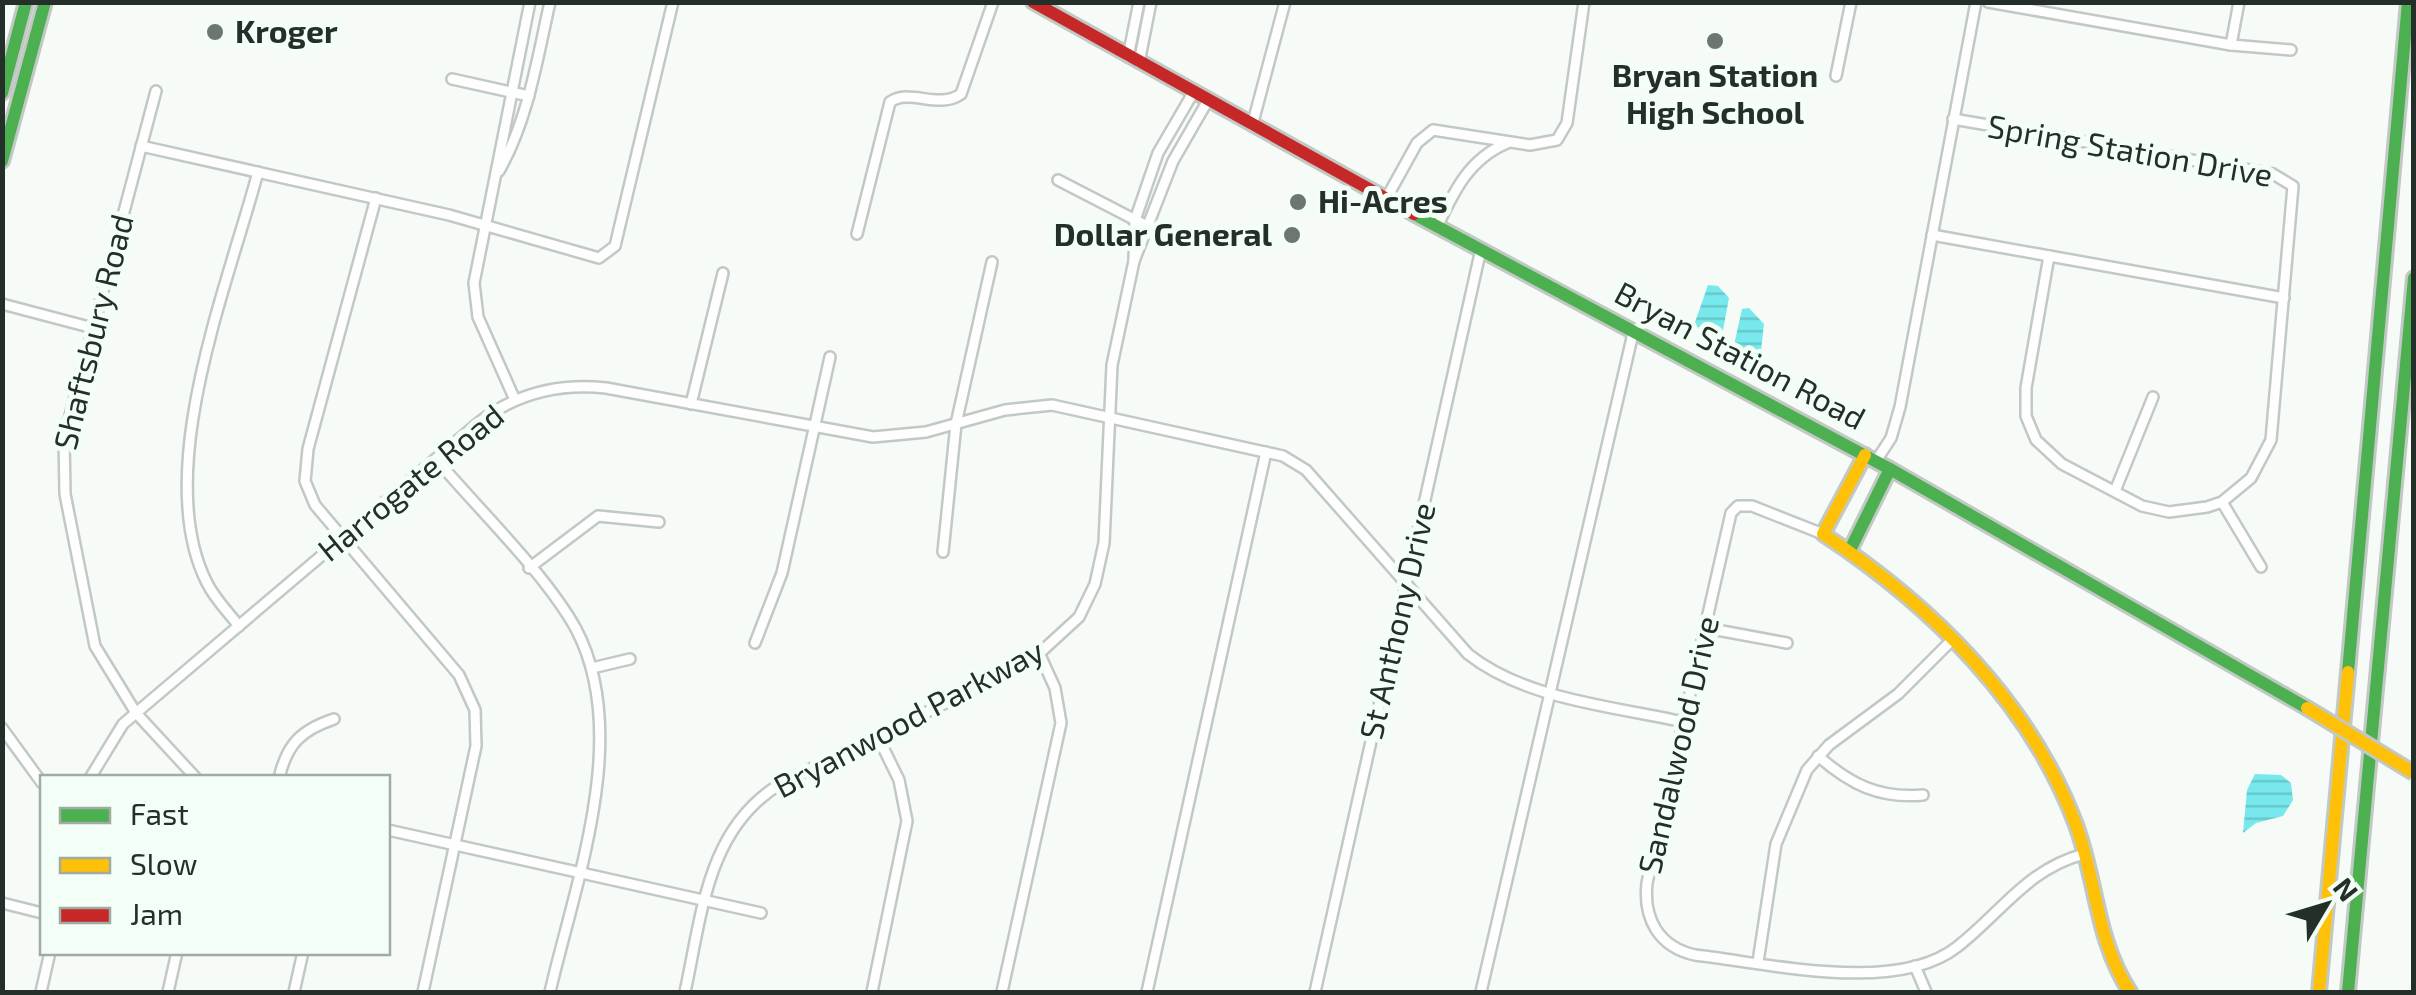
<svg xmlns="http://www.w3.org/2000/svg" width="2416" height="995" font-family="'Exo 2',sans-serif">
<defs>
<pattern id="water-rules" width="6" height="5" patternUnits="userSpaceOnUse" patternTransform="scale(2.5)"><rect width="6" height="5" fill="#77e9ec"/><path d="M0 2.5h6" fill="none" stroke="#67c8ca"/></pattern>
</defs>
<rect width="100%" height="100%" fill="#f6fbf7"/>
<!-- water -->
<g fill="url(#water-rules)">
<polygon points="1708,285 1718,286 1729,298 1721,341 1694,325"/>
<polygon points="1749,308 1764,324 1760,360 1754,366 1732,354 1742,309"/>
<polygon points="2255,774 2281,775 2291,783 2293,800 2283,816 2256,823 2243,833 2247,790"/>
</g>
<g fill="none" stroke-linecap="round" stroke-linejoin="round">
<defs>
<g id="street">
<polyline points="1988,2 2231,45 2291,50"/>
<polyline points="2231,45 2239,2"/>
<polyline points="1128,57 1139,2"/>
<polyline points="1139,63 1151,2"/>
<polyline points="1836,76 1851,2"/>
<polyline points="452,79 529,96"/>
<polyline points="156,91 64,438 65,494 95,646 136,713 196,778"/>
<polyline points="1953,119 2273,174 2293,186 2271,440 2251,478 2222,502 2207,507 2169,512 2142,506 2062,464 2036,440 2026,416 2026,388 2049,256"/>
<polyline points="1252,126 1285,2"/>
<polyline points="141,146 449,215 599,258 615,246 673,2"/>
<path d="M499,171c29,-51 38,-111 51,-169"/>
<polyline points="1058,180 1149,227"/>
<polyline points="376,198 308,449 305,481 315,505 459,675 475,710 476,746 423,992"/>
<polyline points="1386,199 1417,143 1433,130 1530,145 1557,140 1567,123 1584,2"/>
<path d="M1437,227c17,-36 32,-68 70,-84"/>
<path d="M857,234l33,-132c20,-14 48,8 71,-8l32,-92"/>
<polyline points="1932,235 2284,298"/>
<polyline points="1134,261 1173,161 1207,102"/>
<polyline points="2,304 93,328"/>
<polyline points="515,400 478,317 474,283 530,2"/>
<polyline points="691,404 723,273"/>
<path d="M436,459c42,50 109,114 140,170 56,106 -1,254 -26,363"/>
<polyline points="1876,461 1891,438 1900,407 1976,2"/>
<polyline points="2115,491 2153,397"/>
<polyline points="2222,502 2261,567"/>
<path d="M1823,534l-71,-28h-14l-7,7 -84,370c-4,36 12,64 48,72 72,8 201,40 262,-8 44,-34 70,-78 127,-93"/>
<polyline points="943,552 956,424 992,262"/>
<polyline points="529,568 598,516 659,522"/>
<path d="M239,626c-11,-14 -24,-27 -32,-43 -56,-110 21,-298 51,-411"/>
<polyline points="1706,628 1787,643"/>
<polyline points="755,643 782,573 830,357"/>
<polyline points="592,668 630,659"/>
<polyline points="2,728 42,783"/>
<path d="M1818,756c32,28 61,43 105,39"/>
<path d="M90,778l33,-54 355,-301c37,-29 81,-40 128,-35l267,49 53,-5 79,-22 47,-5 231,51 23,14 162,184c58,46 145,52 215,68"/>
<path d="M279,778c8,-34 22,-48 55,-59"/>
<polyline points="388,830 761,913"/>
<polyline points="2,903 42,913"/>
<polyline points="1758,962 1776,844 1807,770 1829,745 1898,694 1951,641"/>
<polyline points="1915,966 1926,992"/>
<polyline points="41,992 50,952"/>
<polyline points="168,992 177,952"/>
<polyline points="294,992 303,952"/>
<path d="M685,992c17,-78 22,-165 97,-209l249,-122 48,-44 16,-33 9,-41 8,-178 22,-104 1,-41 23,-67 35,-60"/>
<polyline points="872,992 907,821 899,780 878,737"/>
<polyline points="1002,992 1061,723 1055,688 1040,655"/>
<polyline points="1147,992 1266,452"/>
<polyline points="1315,992 1481,249"/>
<polyline points="1481,992 1634,329"/>
</g>
<g id="fast">
<polyline points="2,93 26,2"/>
<polyline points="2,161 45,2"/>
<polyline points="1414,214 1890,469 2307,708"/>
<polyline points="1850,550 1890,469"/>
<polyline points="2348,672 2408,2"/>
<polyline points="2348,992 2414,278"/>
</g>
<g id="slow">
<path d="M1865,455l-42,79c108,71 207,168 253,291 21,57 20,115 54,167"/>
<polyline points="2319,992 2348,672"/>
</g>
<polyline id="jam" points="1033,2 1414,214"/>
</defs>
<!-- street casing -->
<use href="#street" stroke="#c2c9c4" stroke-width="14"/>
<!-- fast casing -->
<use href="#fast" stroke="#c2c9c4" stroke-width="18"/>
<!-- slow casing -->
<use href="#slow" stroke="#c2c9c4" stroke-width="18"/>
<!-- jam casing -->
<use href="#jam" stroke="#c2c9c4" stroke-width="18"/>
<!-- street -->
<use href="#street" stroke="#fefefe" stroke-width="9"/>
<!-- fast -->
<use href="#fast" stroke="#4caf50" stroke-width="12"/>
<!-- slow -->
<use href="#slow" stroke="#ffc107" stroke-width="12"/>
<!-- jam -->
<use href="#jam" stroke="#c62828" stroke-width="12"/>
<defs>
<polyline id="slow-bridge" points="2307,708 2414,773"/>
</defs>
<!-- slow-bridge casing -->
<use href="#slow-bridge" stroke="#c2c9c4" stroke-width="18" stroke-linecap="butt"/>
<!-- slow-bridge -->
<use href="#slow-bridge" stroke="#ffc107" stroke-width="12"/>
</g>
<!-- markers -->
<g fill="#6e7671" stroke="#f3fef6" stroke-width="4">
<circle cx="215" cy="32" r="10"/>
<circle cx="1715" cy="41" r="10"/>
<circle cx="1298" cy="202" r="10"/>
<circle cx="1292" cy="235" r="10"/>
</g>
<g text-anchor="middle" stroke-width="10" stroke-linejoin="round" paint-order="stroke">
<!-- poi labels -->
<g font-size="32" font-weight="bold" fill="#252f29" stroke="#f3fef6" text-anchor="start">
<text x="235" y="43">Kroger</text>
<text x="1715" y="87" text-anchor="middle">Bryan Station<tspan x="1715" dy="37">High School</tspan></text>
<text x="1318" y="213">Hi-Acres</text>
<text x="1272" y="246" text-anchor="end">Dollar General</text>
</g>
<!-- street labels -->
<g font-size="32" fill="#252f29" stroke="#f3fef6">
<text transform="translate(2130 151) rotate(10)" y="11">Spring Station Drive</text>
<text transform="translate(94 332) rotate(-76)" y="11">Shaftsbury Road</text>
<text transform="translate(1740 356) rotate(28)" y="11">Bryan Station Road</text>
<text transform="translate(411 483) rotate(-39)" y="11">Harrogate Road</text>
<text transform="translate(1398 621) rotate(-77)" y="11">St Anthony Drive</text>
<text transform="translate(909 719) rotate(-28)" y="11">Bryanwood Parkway</text>
<text transform="translate(1679 745) rotate(-77)" y="11">Sandalwood Drive</text>
</g>
</g>
<!-- border -->
<rect width="2416" height="995" fill="none" stroke="#252f29" stroke-width="10"/>
<!-- legend -->
<rect x="40" y="775" width="350" height="180" fill="#f3fef6" stroke="#a1aba4" stroke-width="2.5"/>
<rect x="60" y="808" width="50" height="15" fill="#4caf50" stroke="#a1aba4" stroke-width="2.5"/>
<text x="130" y="825" font-size="30" fill="#252f29">Fast</text>
<rect x="60" y="858" width="50" height="15" fill="#ffc107" stroke="#a1aba4" stroke-width="2.5"/>
<text x="130" y="875" font-size="30" fill="#252f29">Slow</text>
<rect x="60" y="908" width="50" height="15" fill="#c62828" stroke="#a1aba4" stroke-width="2.5"/>
<text x="130" y="925" font-size="30" fill="#252f29">Jam</text>
<!-- north arrow -->
<g transform="translate(2326 905) rotate(52)" stroke="#f3fef6" stroke-width="8" paint-order="stroke">
<path d="M0-8L18 38L0 25L-18 38Z" fill="#252f29"/>
<text y="-15" font-size="28" font-weight="bold" text-anchor="middle" fill="#252f29">N</text>
</g>
</svg>
